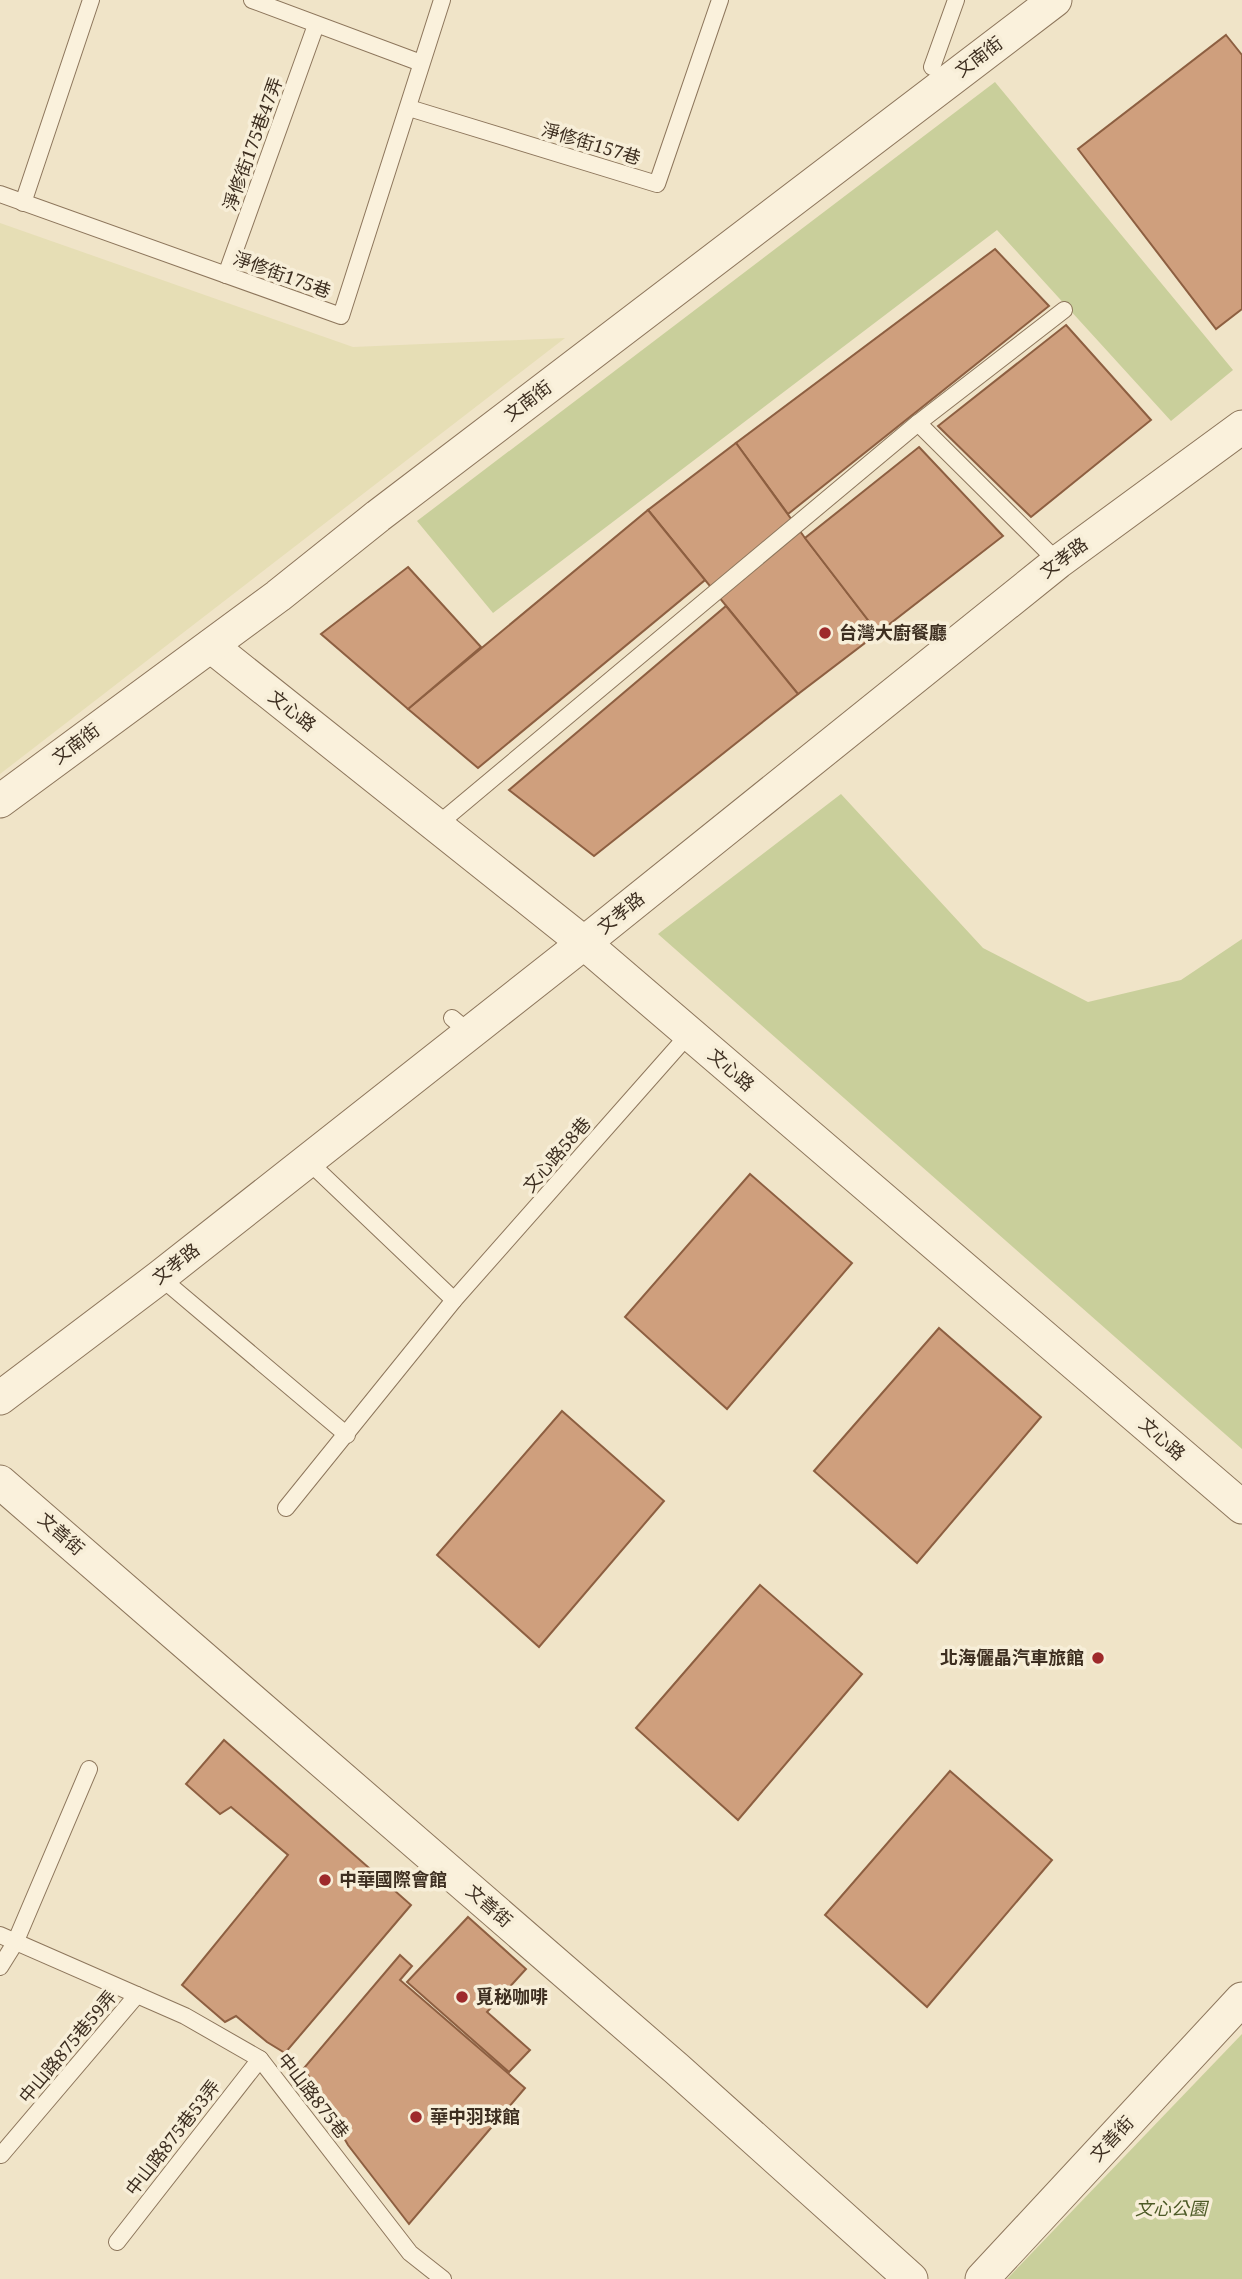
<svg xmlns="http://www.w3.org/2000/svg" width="1242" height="2279" font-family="'Noto Serif','Noto Sans TC',serif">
<rect width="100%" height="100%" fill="#f0e4c8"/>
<!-- farmland -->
<polygon fill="#e6deb5" points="0,223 353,347 565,338 0,774"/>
<!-- green -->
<g fill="#c9cf9b">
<polygon points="995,82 1233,370 1171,421 997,230 493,613 417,521"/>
<polygon points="841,794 983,948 1088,1002 1181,980 1242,939 1242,1449 658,934"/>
<polygon points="1242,2034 1242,2279 1007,2279"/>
</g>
<!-- building -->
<g fill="#cf9f7d" stroke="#8d5f41" stroke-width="2">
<polygon points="1226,35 1242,55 1242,309 1216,329 1078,149"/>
<polygon points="995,249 1049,306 788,514 736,443"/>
<polygon points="1066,325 1151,420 1031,517 938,426"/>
<polygon points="736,443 805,538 878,633 798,694 648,510"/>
<polygon points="919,447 1003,536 878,633 805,538"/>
<polygon points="648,510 705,580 478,768 408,709"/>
<polygon points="408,567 481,647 408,709 321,634"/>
<polygon points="726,606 798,694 594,856 509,790"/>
<polygon points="750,1174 852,1263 727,1409 625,1317"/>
<polygon points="939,1328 1041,1417 917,1563 814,1471"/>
<polygon points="562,1411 664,1501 539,1647 437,1555"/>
<polygon points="760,1585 862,1674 738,1820 636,1728"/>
<polygon points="224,1740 411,1905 285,2053 267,2042 236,2016 225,2022 182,1985 288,1855 231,1807 220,1814 186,1784"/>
<polygon points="950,1771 1052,1860 927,2007 825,1915"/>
<polygon points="468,1917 526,1969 487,2012 530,2050 509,2072 407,1982"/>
<polygon points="400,1955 412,1966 400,1980 525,2088 409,2224 348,2145 304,2068"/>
</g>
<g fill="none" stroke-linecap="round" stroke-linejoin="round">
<defs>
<g id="lane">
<polyline points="252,0 421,63"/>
<polyline points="932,67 956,0"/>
<polyline points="409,108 657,184 720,0"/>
<polyline points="0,194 341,316 442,0"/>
<polyline points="23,203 91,0"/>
<polyline points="226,275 316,25"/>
<polyline points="918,423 1058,562"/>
<polyline points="436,826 918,423 1064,310"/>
<polyline points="452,1018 470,1033"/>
<polyline points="308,1161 454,1300"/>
<polyline points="160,1277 347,1435"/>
<polyline points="286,1508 454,1300 689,1034"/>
<polyline points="0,1935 185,2016 260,2059 410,2253 443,2279"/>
<polyline points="0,1967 15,1943 89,1769"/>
<polyline points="1,2155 137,1995"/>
<polyline points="117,2242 260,2059"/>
</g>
<g id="street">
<polyline points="211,646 584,943 1242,1507"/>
<polyline points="0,801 278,596 378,516 1055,0"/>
<polyline points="0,1398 160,1277 584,943 1058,562 1242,427"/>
<polyline points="0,1482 677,2069 911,2279"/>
<polyline points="982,2279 1242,1999"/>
</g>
</defs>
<!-- lane casing -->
<use href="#lane" stroke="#8d765c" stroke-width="18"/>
<!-- street casing -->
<use href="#street" stroke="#8d765c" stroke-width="35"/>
<!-- lane -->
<use href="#lane" stroke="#faf1dc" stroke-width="16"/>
<!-- street -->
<use href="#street" stroke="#faf1dc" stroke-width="33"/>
</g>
<!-- markers -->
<g fill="#9e2a2b" stroke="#f7eed8" stroke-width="2.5">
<circle cx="825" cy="633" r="7"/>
<circle cx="1098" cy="1658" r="7"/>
<circle cx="325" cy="1880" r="7"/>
<circle cx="462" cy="1997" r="7"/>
<circle cx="416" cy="2117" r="7"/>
</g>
<g text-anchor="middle" stroke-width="7" stroke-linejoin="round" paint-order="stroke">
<!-- street labels -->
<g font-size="18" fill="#3d2e20" stroke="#f7eed8">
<text transform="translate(979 57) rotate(-37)" y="6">文南街</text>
<text transform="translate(253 144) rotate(-70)" y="6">淨修街175巷47弄</text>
<text transform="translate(591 144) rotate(17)" y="6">淨修街157巷</text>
<text transform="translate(282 275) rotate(20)" y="6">淨修街175巷</text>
<text transform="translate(528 401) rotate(-37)" y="6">文南街</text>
<text transform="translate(1064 558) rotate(-37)" y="6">文孝路</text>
<text transform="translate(292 711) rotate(38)" y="6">文心路</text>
<text transform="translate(76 744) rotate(-37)" y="6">文南街</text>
<text transform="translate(621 913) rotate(-39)" y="6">文孝路</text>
<text transform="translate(731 1070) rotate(41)" y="6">文心路</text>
<text transform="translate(557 1155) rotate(-49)" y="6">文心路58巷</text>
<text transform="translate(176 1264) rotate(-38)" y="6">文孝路</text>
<text transform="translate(1162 1439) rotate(41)" y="6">文心路</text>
<text transform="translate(61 1534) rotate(41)" y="6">文善街</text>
<text transform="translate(489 1906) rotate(41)" y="6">文善街</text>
<text transform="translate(68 2047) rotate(-50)" y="6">中山路875巷59弄</text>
<text transform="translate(313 2096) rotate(52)" y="6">中山路875巷</text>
<text transform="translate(173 2138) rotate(-52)" y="6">中山路875巷53弄</text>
<text transform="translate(1112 2139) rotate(-47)" y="6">文善街</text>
</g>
<!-- poi labels -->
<g font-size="18" font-weight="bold" fill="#3d2e20" stroke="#f7eed8" text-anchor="start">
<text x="839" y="639">台灣大廚餐廳</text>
<text x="1084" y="1664" text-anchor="end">北海儷晶汽車旅館</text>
<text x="339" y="1886">中華國際會館</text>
<text x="476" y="2003">覓秘咖啡</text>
<text x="430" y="2123">華中羽球館</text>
</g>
<!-- park labels -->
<g font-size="18" font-style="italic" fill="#4d5a26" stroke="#f7eed8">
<text x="1171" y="2215">文心公園</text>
</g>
</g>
</svg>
